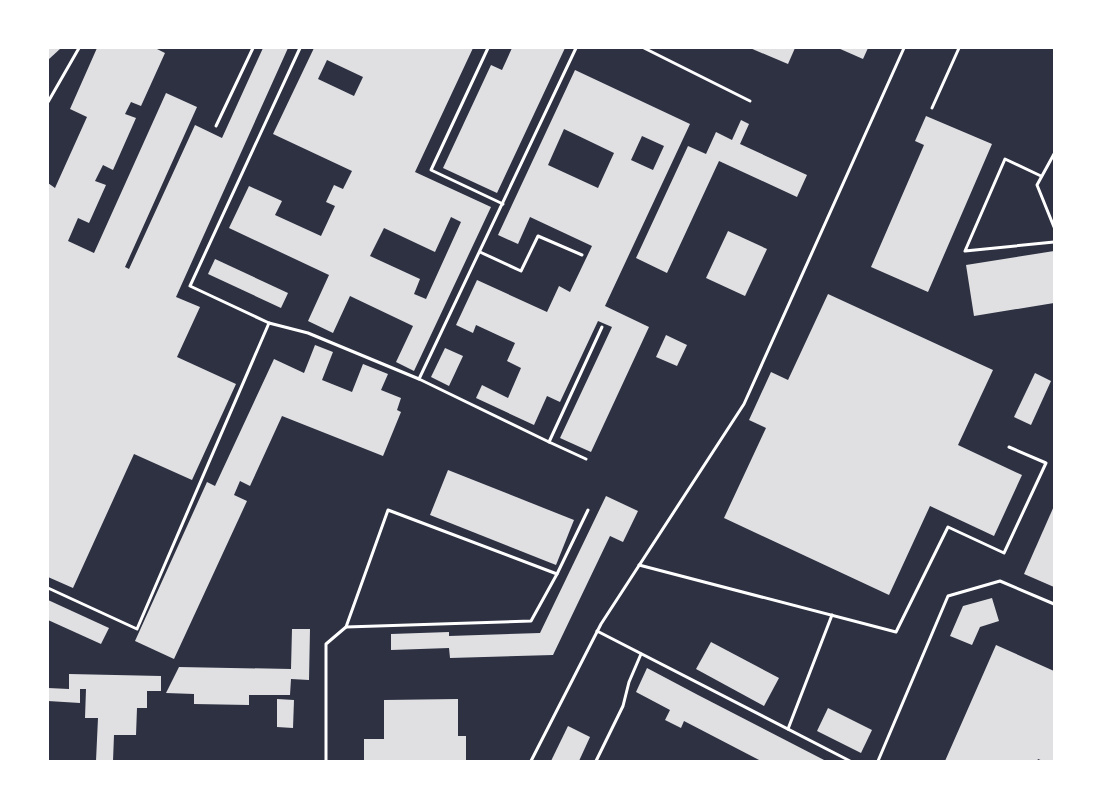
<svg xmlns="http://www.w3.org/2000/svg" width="1102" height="809" font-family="'Source Sans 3',sans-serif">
<rect width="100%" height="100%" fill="#2d3142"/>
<!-- building -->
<g fill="#e0e0e3" fill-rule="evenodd">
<polygon points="48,48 61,48 48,60"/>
<polygon points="97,48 155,48 165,53 141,106 131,102 125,114 136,118 113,170 103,165 95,181 106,185 89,223 78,218 68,241 94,253 166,93 197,107 125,267 129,269 195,125 222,138 263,48 288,48 176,297 200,307 177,357 236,384 192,480 134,454 73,588 48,577 48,183 55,188 87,117 70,109"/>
<path d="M314,48h159l-58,124 76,35 -77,164 -18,-9 17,-36 -63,-30 -17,37 -25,-12 21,-46 -100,-47 20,-42 33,15 -7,14 46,21 14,-30 -9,-4 8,-17 9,4 9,-18 -79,-37zM327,60l36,17 -9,19 -36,-17zM451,217l10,5 -35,77 -12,-5 6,-15 -50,-23 14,-28 51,24z"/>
<polygon points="512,48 565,48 497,193 443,168 491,65 502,70"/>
<polygon points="750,48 795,48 788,64"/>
<polygon points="838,48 868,48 863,59"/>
<path d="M575,70l115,54 -85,182 44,21 -58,125 -31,-14 52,-111 -14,-6 -38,81 -13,-6 -13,29 -58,-27 6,-13 26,13 13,-30 -14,-7 8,-18 -39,-18 -3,8 -17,-8 21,-45 70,32 12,-26 11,6 22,-46 -62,-29 -12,27 -20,-9zM564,129l50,24 -16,35 -50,-23zM642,136l22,10 -11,24 -22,-10z"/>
<polygon points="926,116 992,144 928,292 871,267 924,145 915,141"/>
<polygon points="741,120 749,124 740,144 807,175 797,197 719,161 667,273 636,258 688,146 706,154 716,132 732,140"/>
<polygon points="728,231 767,249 745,296 706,278"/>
<polygon points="1054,251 1054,303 974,316 966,265"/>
<polygon points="215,259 288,293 281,308 208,274"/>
<polygon points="828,294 993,370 958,445 1022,475 994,536 930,506 889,595 724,518 766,428 749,420 771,372 788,380"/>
<polygon points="666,335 687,345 677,366 656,357"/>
<polygon points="315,345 333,352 322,380 352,392 363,364 388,374 381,390 401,398 397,410 401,412 383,456 282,416 250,486 240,481 234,495 247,501 174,659 135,641 207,482 215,486 274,359 304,373"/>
<polygon points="445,348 463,356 449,386 431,377"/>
<polygon points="1035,373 1051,381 1031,425 1014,417"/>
<polygon points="448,470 574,520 556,565 430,515"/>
<polygon points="606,496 638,511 623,542 610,536 553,655 450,658 449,648 391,650 391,634 449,632 449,636 540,633"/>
<polygon points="1054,506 1054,587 1024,574"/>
<polygon points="992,598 999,621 980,627 972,645 950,636 963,606"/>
<polygon points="48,600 109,628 101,644 48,620"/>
<polygon points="292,629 310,629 309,680 291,679 290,695 249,695 249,705 194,704 194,694 166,693 179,667 291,669"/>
<polygon points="711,642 779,678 764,706 696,669"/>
<polygon points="996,645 1054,671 1054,761 1043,761 1038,759 1037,761 945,761"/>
<polygon points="647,668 698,695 826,761 761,761 684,721 681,728 665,720 670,710 636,692"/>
<polygon points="69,674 161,676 161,691 147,691 147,708 137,708 136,735 114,735 113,761 96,761 98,718 85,718 86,689 80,689 80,703 48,701 48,688 69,689"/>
<polygon points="277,699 294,700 293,728 277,727"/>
<polygon points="458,699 458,736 466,736 466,761 364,761 364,739 384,739 384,700"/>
<polygon points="828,708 872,730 861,753 817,731"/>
<polygon points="568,726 590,737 579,761 551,761"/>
</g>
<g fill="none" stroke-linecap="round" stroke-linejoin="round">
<!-- service -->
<g stroke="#fff" stroke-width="3">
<polyline points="300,48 190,286 269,323 308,333 419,379 549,442 586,459"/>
<polyline points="488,48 431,170 503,204"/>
<polyline points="644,48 750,101"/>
<polyline points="48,102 79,48"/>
<polyline points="932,108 959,48"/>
<polyline points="216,126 253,48"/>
<polyline points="1054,154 1037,185 1054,227"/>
<polyline points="1041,176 1005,159 965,251 1054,242"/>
<polyline points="480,252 521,271 538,236 582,255"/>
<polyline points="419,379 576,48"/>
<polyline points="549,442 602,327"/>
<polyline points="639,565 896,632 948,527 1004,553 1046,463 1009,447"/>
<polyline points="48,588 137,629 269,323"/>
<polyline points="346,627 388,510 557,574"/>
<polyline points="597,631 850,761"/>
<polyline points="788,729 832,615"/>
<polyline points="326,761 326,644 346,627 531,621 557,574 588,510"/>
<polyline points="531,761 601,624 744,404 904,48"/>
<polyline points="596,761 623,706 629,682 641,654"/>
<polyline points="878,761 948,596 1000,581 1054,604"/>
</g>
</g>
<!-- border -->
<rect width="1102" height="809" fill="none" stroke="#ffffff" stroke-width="98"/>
</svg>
